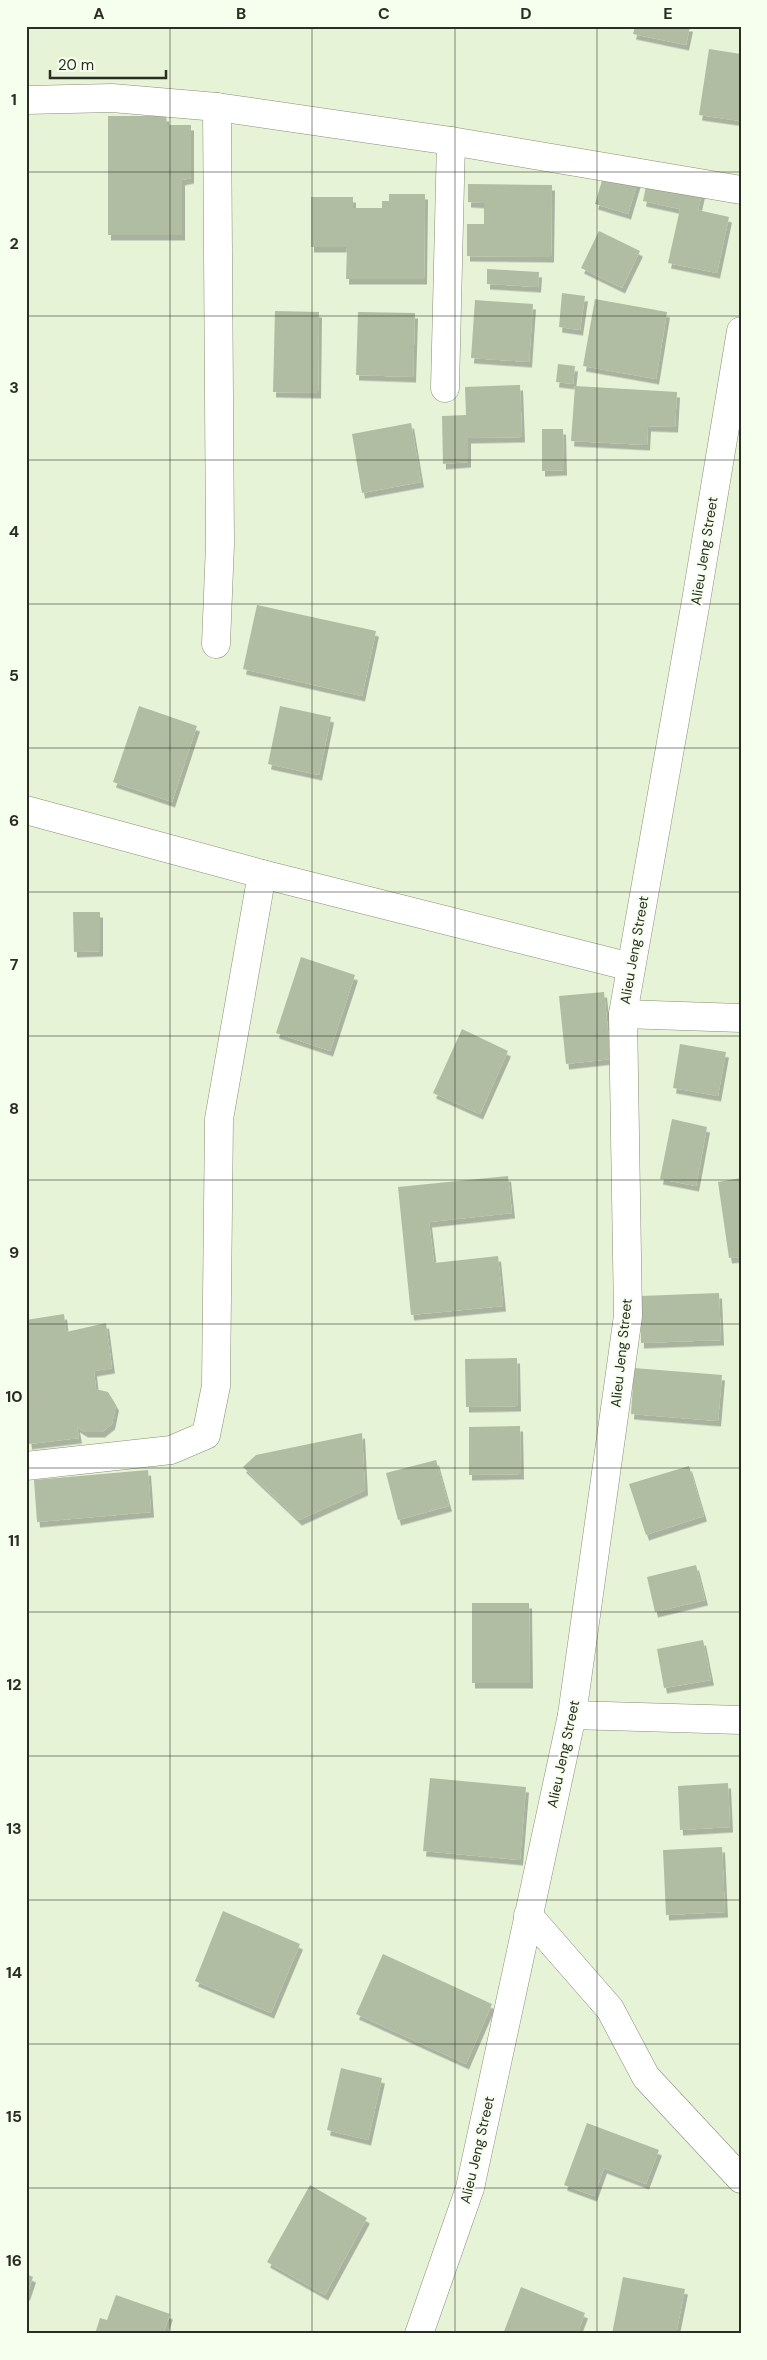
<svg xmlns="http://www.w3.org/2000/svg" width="767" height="2360" font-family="'DM Sans',sans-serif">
<defs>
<filter id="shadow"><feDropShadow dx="3" dy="5.5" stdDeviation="0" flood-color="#0004"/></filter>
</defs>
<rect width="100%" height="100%" fill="#e6f3d7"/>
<!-- building -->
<g fill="#b1bda2" filter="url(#shadow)">
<polygon points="635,26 690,26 686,45 633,34"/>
<polygon points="709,49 741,54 741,121 699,115"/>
<polygon points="108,116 166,116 167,125 191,125 191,178 182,180 182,235 108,235"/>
<polygon points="606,167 639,177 628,214 595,204"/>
<polygon points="648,176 703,188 698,210 729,217 717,273 668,263 680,209 643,201"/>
<polygon points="468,184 552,185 551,257 467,256 467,224 484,224 484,203 468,202"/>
<polygon points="389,194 425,194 424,279 346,279 347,247 311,247 311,197 353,197 353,208 382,208 382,201 389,201"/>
<polygon points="599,231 640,251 622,288 581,268"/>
<polygon points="487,269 539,272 538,287 487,284"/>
<polygon points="562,293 585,296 580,330 559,327"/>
<polygon points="595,299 667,312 656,379 583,366"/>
<polygon points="475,300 533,304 529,362 471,358"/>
<polygon points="275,311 319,312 318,393 273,392"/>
<polygon points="358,312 415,313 413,377 356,375"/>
<polygon points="558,364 575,366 573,384 556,382"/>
<polygon points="520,385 522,437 468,438 468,462 443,464 442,416 466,415 465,387"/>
<polygon points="575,386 677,392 675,427 648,426 647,445 571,441"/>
<polygon points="411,423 421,482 362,493 352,434"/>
<polygon points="542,429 563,429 564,470 542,471"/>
<polygon points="257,605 376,631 362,696 243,669"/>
<polygon points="139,706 197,726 172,802 113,782"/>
<polygon points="280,706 331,717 319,775 268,764"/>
<polygon points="73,912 100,912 100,951 74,952"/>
<polygon points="301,957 355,975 330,1051 276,1033"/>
<polygon points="604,992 611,1059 566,1064 559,996"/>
<polygon points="462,1029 508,1051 480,1114 433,1093"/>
<polygon points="680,1044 726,1052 718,1096 673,1088"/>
<polygon points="672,1119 707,1127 696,1186 660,1179"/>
<polygon points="508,1176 512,1213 429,1222 434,1263 498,1256 503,1306 411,1315 398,1187"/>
<polygon points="741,1178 741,1257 729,1258 718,1182"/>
<polygon points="719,1293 721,1340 641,1343 640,1296"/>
<polygon points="64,1314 66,1332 106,1323 112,1368 94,1371 96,1389 108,1392 116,1405 112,1424 102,1432 85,1432 77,1427 79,1438 29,1444 26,1415 26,1320"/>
<polygon points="517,1358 518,1406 466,1407 465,1359"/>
<polygon points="634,1368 722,1375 718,1421 631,1414"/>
<polygon points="520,1426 521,1474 469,1475 469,1427"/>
<polygon points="362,1433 365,1490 299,1520 243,1467 256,1455"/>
<polygon points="436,1460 449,1506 398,1520 386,1473"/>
<polygon points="689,1466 704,1516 646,1535 629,1484"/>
<polygon points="148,1470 151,1512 37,1522 34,1480"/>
<polygon points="696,1565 705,1600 655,1612 647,1577"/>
<polygon points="472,1603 529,1603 530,1683 472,1683"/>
<polygon points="703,1640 711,1680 664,1688 657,1649"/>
<polygon points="430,1778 526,1787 520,1860 423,1851"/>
<polygon points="728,1783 730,1827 680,1830 678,1786"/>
<polygon points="722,1847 725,1912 666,1915 663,1850"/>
<polygon points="223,1911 300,1944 271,2013 195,1981"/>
<polygon points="383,1954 492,2004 466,2064 356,2014"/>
<polygon points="341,2068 382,2078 368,2140 327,2130"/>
<polygon points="587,2123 659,2150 646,2184 604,2168 594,2196 564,2185"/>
<polygon points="310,2185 367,2218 325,2295 267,2262"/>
<polygon points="26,2274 33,2277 27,2295 26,2295"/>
<polygon points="623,2277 685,2289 676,2334 612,2334"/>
<polygon points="521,2287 585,2313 577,2334 503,2334"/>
<polygon points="116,2295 170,2314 163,2334 95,2334 100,2318 107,2320"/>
</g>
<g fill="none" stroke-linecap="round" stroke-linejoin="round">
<defs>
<g id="minor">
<polyline points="26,100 112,98 217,107 451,141 741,190"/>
<polyline points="445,388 451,141"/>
<polyline points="216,644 220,544 217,107"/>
<polyline points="26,810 262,874 631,967"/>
<polyline points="623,1014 741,1018"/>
<polyline points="26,1466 171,1450 206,1435 216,1386 219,1119 262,874"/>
<polyline points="572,1715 741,1720"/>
<polyline points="528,1915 610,2009 646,2077 741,2179"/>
<polyline points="419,2334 470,2188 572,1715 628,1316 623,1014 696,601 741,331"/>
</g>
</defs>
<!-- minor casing -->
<use href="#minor" stroke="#859076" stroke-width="29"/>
<!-- minor -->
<use href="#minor" stroke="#fff" stroke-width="28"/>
</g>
<!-- grid -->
<path fill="none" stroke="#292d23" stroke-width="1" stroke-opacity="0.55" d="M170,26v2308M312,26v2308M455,26v2308M597,26v2308M26,172h715M26,316h715M26,460h715M26,604h715M26,748h715M26,892h715M26,1036h715M26,1180h715M26,1324h715M26,1468h715M26,1612h715M26,1756h715M26,1900h715M26,2044h715M26,2188h715"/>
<g text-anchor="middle" stroke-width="4" stroke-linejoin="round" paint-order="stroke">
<!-- street labels -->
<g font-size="14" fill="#292d23" stroke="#f6feed">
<text transform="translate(704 551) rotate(-81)" y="5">Alieu Jeng Street</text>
<text transform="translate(634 950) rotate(-80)" y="5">Alieu Jeng Street</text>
<text transform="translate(621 1353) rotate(-84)" y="5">Alieu Jeng Street</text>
<text transform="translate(563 1754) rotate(-78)" y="5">Alieu Jeng Street</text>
<text transform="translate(477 2150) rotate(-77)" y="5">Alieu Jeng Street</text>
</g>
</g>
<!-- border -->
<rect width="767" height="2360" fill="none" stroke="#f6feed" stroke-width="55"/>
<!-- scale -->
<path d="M50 70v8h116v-8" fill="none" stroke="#292d23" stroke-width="2.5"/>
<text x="58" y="70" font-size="15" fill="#292d23" stroke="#f6feed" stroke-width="4" paint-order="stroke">20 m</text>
<rect x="28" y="28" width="712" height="2304" fill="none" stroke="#292d23" stroke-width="2"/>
<g font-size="16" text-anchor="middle" font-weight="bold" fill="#292d23">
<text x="99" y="19">A</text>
<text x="241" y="19">B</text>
<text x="384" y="19">C</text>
<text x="526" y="19">D</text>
<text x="668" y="19">E</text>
<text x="14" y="105">1</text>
<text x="14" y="249">2</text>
<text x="14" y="393">3</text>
<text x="14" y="537">4</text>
<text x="14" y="681">5</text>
<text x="14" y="826">6</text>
<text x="14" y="970">7</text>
<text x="14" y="1114">8</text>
<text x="14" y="1258">9</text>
<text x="14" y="1402">10</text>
<text x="14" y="1546">11</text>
<text x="14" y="1690">12</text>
<text x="14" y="1834">13</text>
<text x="14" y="1978">14</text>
<text x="14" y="2122">15</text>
<text x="14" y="2266">16</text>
</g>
</svg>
